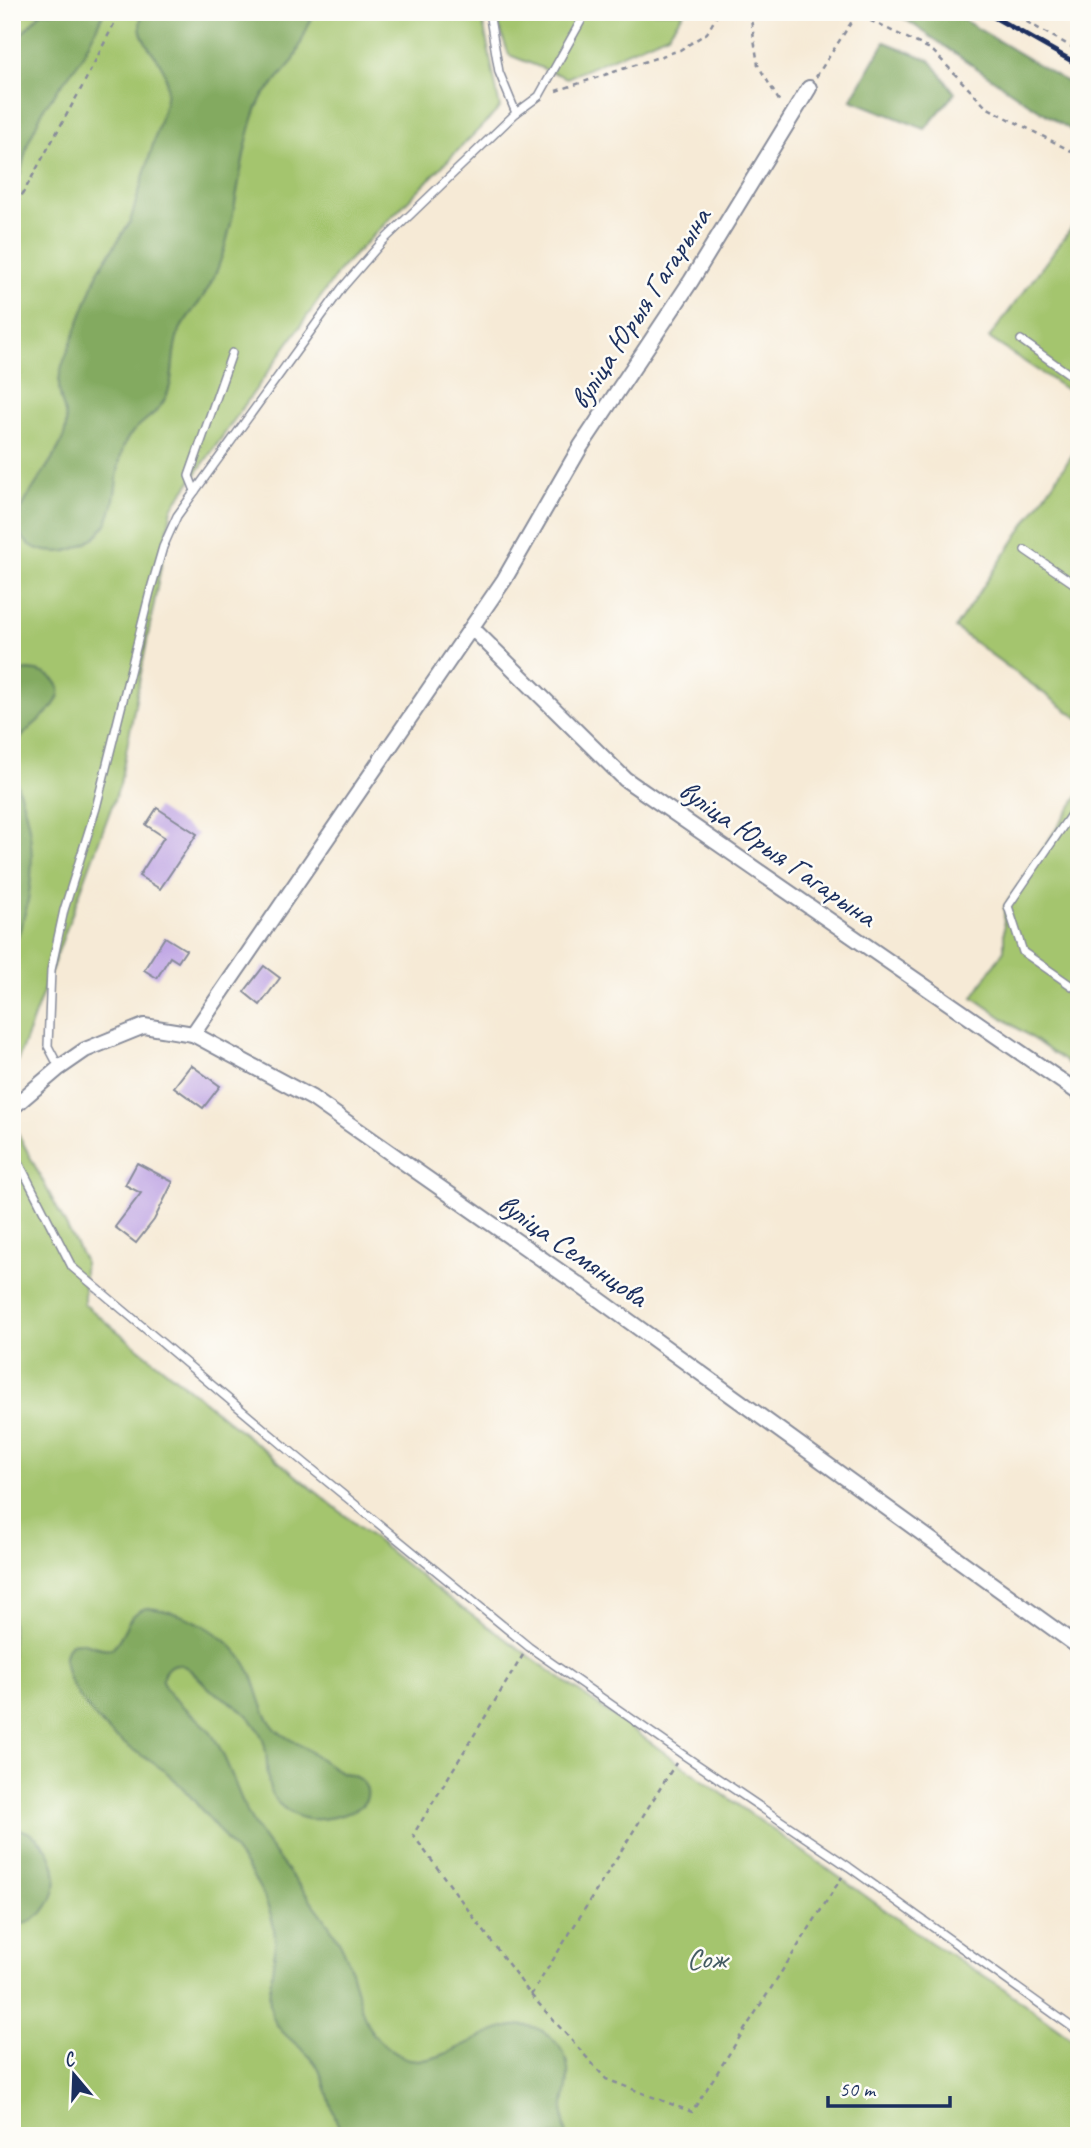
<svg xmlns="http://www.w3.org/2000/svg" width="1091" height="2148" font-family="Caveat,sans-serif">
<rect width="100%" height="100%" fill="#fdfcf7"/>
<filter id="ink" filterUnits="userSpaceOnUse"><feTurbulence type="fractalNoise" baseFrequency=".0143" numOctaves="2"/><feDisplacementMap in="SourceGraphic" scale="14" xChannelSelector="R" yChannelSelector="G"/><feConvolveMatrix kernelMatrix="1 2 1 2 8 2 1 2 1" color-interpolation-filters="sRGB"/></filter>
<filter id="wash" filterUnits="userSpaceOnUse"><feTurbulence type="fractalNoise" baseFrequency=".00686" numOctaves="4" result="noise"/><feDisplacementMap in="SourceGraphic" scale="28" xChannelSelector="R" yChannelSelector="G"/><feGaussianBlur stdDeviation="1.57" result="paint"/><feColorMatrix in="noise" values="0 0 0 0 0 0 0 0 0 0 0 0 0 0 0 0 0 1.4 0 .05"/><feComposite in="paint" operator="in"/></filter>
<g filter="url(#wash)">
<rect width="100%" height="100%" fill="#f6ead6"/>
<!-- green -->
<g fill="#a4c56e" stroke="#607a66" stroke-width="2">
<polygon points="481,12 500,108 342,267 172,508 120,784 12,1076 12,13"/>
<polygon points="500,12 684,12 668,34 567,78 509,55 497,21"/>
<polygon points="1079,218 1079,398 989,338"/>
<polygon points="1079,445 1079,719 955,628"/>
<polygon points="1079,795 1079,1071 973,997 1004,950 1004,907"/>
<polygon points="12,1122 84,1260 84,1304 441,1593 930,1942 999,1985 1079,2044 1079,2136 12,2136"/>
</g>
<!-- forest -->
<g fill="#83aa61" stroke="#4f6c60" stroke-width="2">
<polygon points="42,12 104,12 81,59 44,108 28,143 20,175 12,192 12,44"/>
<path d="M143,12h171l-20,48 -32,37 -6,13c-17,48 -18,101 -35,149 -4,13 -11,27 -18,38 -8,12 -18,22 -24,35 -9,21 -3,47 -14,67 -9,18 -30,25 -39,42 -17,37 1,85 -47,106 -14,6 -27,7 -41,2 -10,-4 -19,-12 -20,-23 -3,-19 34,-62 43,-83 13,-28 -3,-36 -2,-61 0,-5 2,-11 3,-16l37,-96 31,-48 35,-118c2,-12 3,-21 -1,-33 -9,-21 -32,-34 -21,-59z"/>
<polygon points="903,12 950,12 1079,89 1079,135 1028,103 899,15"/>
<polygon points="885,42 930,60 955,93 925,129 851,100"/>
<path d="M28,670c21,1 42,15 25,36 -14,18 -35,25 -39,50 -2,20 7,38 12,57 11,44 6,95 -14,136v-277z"/>
<path d="M146,1608c42,3 91,29 107,70 7,19 10,40 26,54 7,6 15,9 23,14 13,8 25,19 39,26 6,2 13,3 18,7 4,3 7,7 8,11 5,24 -44,31 -60,29 -10,-2 -21,-8 -29,-16 -16,-17 -7,-42 -15,-63 -10,-27 -30,-36 -52,-50 -10,-8 -29,-36 -43,-22 -19,18 19,41 30,51 7,6 12,12 17,20 16,27 23,59 39,86 25,40 60,73 84,114 15,25 17,55 28,82 4,11 12,19 21,26 8,6 19,13 30,13 43,2 101,-68 142,-14 23,31 -6,57 9,90l-225,-1c-13,-22 -14,-47 -26,-69 -11,-19 -38,-29 -45,-51 -7,-23 2,-45 3,-68 3,-53 -48,-106 -80,-145 -9,-11 -18,-21 -29,-30 -14,-11 -30,-19 -44,-30 -22,-15 -75,-72 -51,-99 15,-4 25,8 41,5 15,-13 12,-33 34,-40z"/>
<path d="M12,1828c35,2 55,46 37,76 -7,13 -23,20 -37,23z"/>
</g>
<g id="blocks">
<!-- building -->
<g fill="#c0a6e4">
<polygon points="157,808 197,834 160,889 139,876 164,837 146,825"/>
<polygon points="165,937 186,950 178,962 170,957 157,978 144,970"/>
<polygon points="264,966 280,978 260,1005 244,992"/>
<polygon points="191,1065 220,1086 203,1108 174,1087"/>
<polygon points="137,1163 173,1182 154,1220 136,1243 115,1227 141,1193 125,1185"/>
</g>
</g>
</g>
<g filter="url(#ink)">
<use href="#blocks" fill-opacity="0" stroke="#888c9a" stroke-width="2"/>
<g fill="none" stroke-linecap="round" stroke-linejoin="round">
<defs>
<g id="service">
<polyline points="489,12 499,72 516,113"/>
<polyline points="1021,340 1079,381"/>
<polyline points="195,491 189,476 232,353"/>
<polyline points="1025,550 1079,587"/>
<polyline points="1079,803 1008,906 1023,952 1079,991"/>
<polyline points="59,1067 48,1046 51,970 64,910 96,808 150,592 163,547 177,516 342,288 382,242 516,113 539,96 586,12"/>
<polyline points="12,1149 72,1267 296,1456 529,1647 682,1754 849,1867 1079,2032"/>
</g>
<g id="minor">
<polyline points="472,628 625,779 1079,1093"/>
<polyline points="193,1034 504,580 581,446 691,281 809,88"/>
<polyline points="12,1108 59,1068 85,1050 144,1026 193,1034 312,1098 582,1287 1079,1647"/>
</g>
</defs>
<!-- service casing -->
<use href="#service" stroke="#888c9a" stroke-width="10"/>
<!-- minor casing -->
<use href="#minor" stroke="#888c9a" stroke-width="18"/>
<!-- path -->
<g stroke="#888c9a" stroke-width="2.5" stroke-dasharray="5 5" stroke-linecap="butt">
<polyline points="750,12 758,65 781,104"/>
<polyline points="852,12 932,50 986,107 1079,155"/>
<polyline points="1009,12 1079,51"/>
<polyline points="1063,12 1079,21"/>
<polyline points="816,77 856,15 862,12"/>
<polyline points="556,91 680,50 707,33 719,12"/>
<polyline points="12,213 82,87 120,12"/>
<polyline points="523,1655 413,1835 531,1995 606,2079 692,2112 842,1877"/>
<polyline points="531,1995 676,1763"/>
</g>
<!-- service -->
<use href="#service" stroke="#fff" stroke-width="7"/>
<!-- minor -->
<use href="#minor" stroke="#fff" stroke-width="14"/>
<!-- rail -->
<polyline stroke="#1b2f5e" stroke-width="5" points="985,12 1079,65"/>
</g>
</g>
<g text-anchor="middle" stroke-width="5" stroke-linejoin="round" paint-order="stroke">
<!-- street labels -->
<g font-size="30" fill="#1b2f5e" stroke="#fdfcf7">
<text transform="translate(640 308) rotate(-57)" y="10">вуліца Юрыя Гагарына</text>
<text transform="translate(778 853) rotate(35)" y="10">вуліца Юрыя Гагарына</text>
<text transform="translate(573 1250) rotate(35)" y="10">вуліца Семянцова</text>
</g>
<!-- park labels -->
<g font-size="30" fill="#445c63" stroke="#fdfcf7">
<text x="707" y="1968">Сож</text>
</g>
</g>
<!-- margin -->
<rect width="1091" height="2148" fill="none" stroke="#fdfcf7" stroke-width="42"/>
<!-- north arrow -->
<g transform="translate(74 2075) rotate(341)" stroke="#fdfcf7" stroke-width="5" paint-order="stroke">
<path d="M0-5L12 26L0 18L-12 26Z" fill="#1b2f5e"/>
<text y="-10" font-size="19" font-weight="bold" text-anchor="middle" fill="#1b2f5e">С</text>
</g>
<!-- scale -->
<path d="M828 2096v10h122v-10" fill="none" stroke="#1b2f5e" stroke-width="3.5"/>
<text x="839" y="2096" font-size="21" fill="#1b2f5e" stroke="#fdfcf7" stroke-width="5" paint-order="stroke">50 m</text>
</svg>
